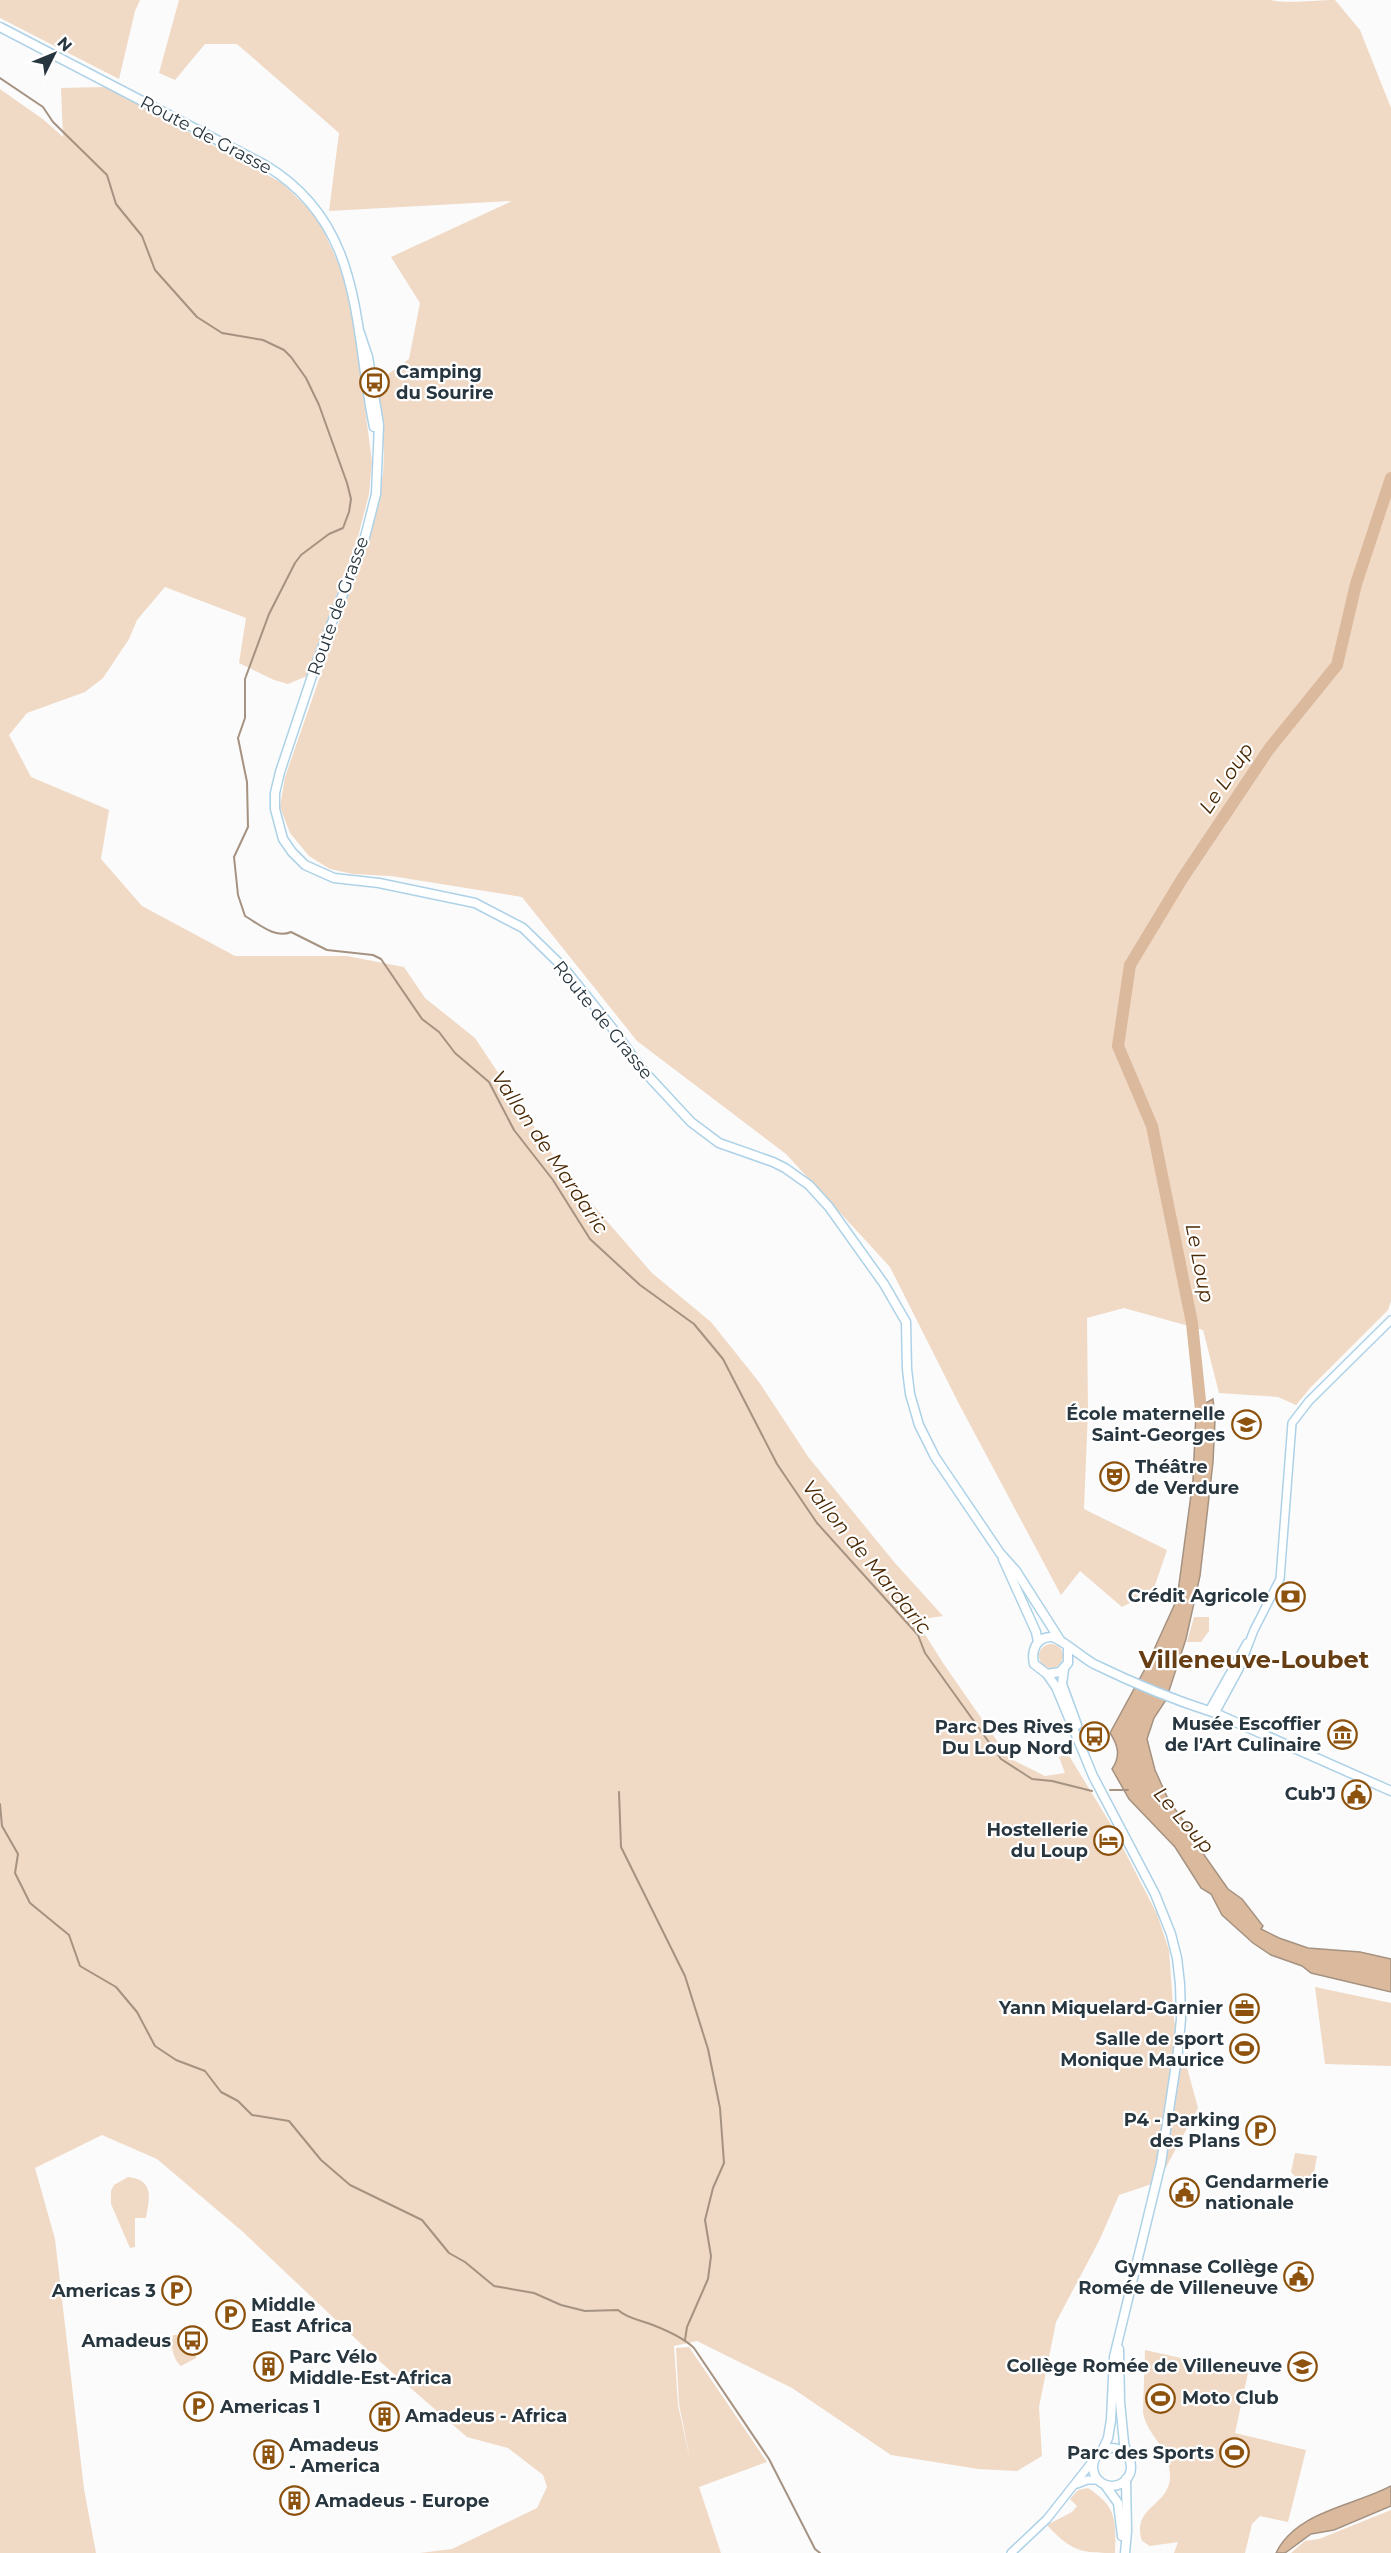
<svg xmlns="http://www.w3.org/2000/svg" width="1391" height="2553" font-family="Montserrat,sans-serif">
<rect width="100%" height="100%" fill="#fbfbfb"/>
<!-- green -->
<g fill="#f0d9c5">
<polygon points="0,0 140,0 135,11 119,79 0,18"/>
<path d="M179,0h1092c12,4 48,0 64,0l25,30 31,78v1193l-3,9 -77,77 -15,18 -18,-8 -59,-4 -16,-63 -79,-22 -37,10 1,93 -4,98 83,41 -14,41 -31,16 -42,-36 -19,24 -102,-191 -69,-137 -104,-113 -149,-113 -115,-144 -131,-21 -38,-2 -23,-5 -21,-13 -19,-23 -10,-26 5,-30 90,-258 8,-45 1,-22 -7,-70 32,-23 11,-56 -29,-46 121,-56 -183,10 10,-78 -102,-89h-32l-30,36 -16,-7z"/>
<polygon points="106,87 282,183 317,217 342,271 353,315 372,462 369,494 358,537 307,676 288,684 274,680 239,663 246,618 165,587 137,620 129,639 103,678 85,692 27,713 9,735 31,777 109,810 101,859 142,906 235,956 347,956 404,967 425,998 475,1038 565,1173 652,1273 711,1322 759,1382 809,1458 895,1563 943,1616 916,1620 943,1663 1009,1758 1045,1776 1065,1773 1059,1757 1068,1754 1110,1823 1157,1914 1169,1950 1174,2020 1198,2108 1158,2182 1119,2195 1100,2239 1056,2322 1039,2407 1042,2456 1017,2471 978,2469 891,2455 792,2388 697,2341 674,2346 678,2405 691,2464 679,2404 676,2348 689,2347 767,2462 699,2487 721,2553 420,2553 452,2549 537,2508 547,2487 543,2475 508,2448 467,2437 377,2359 242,2231 157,2159 102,2135 35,2168 55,2239 84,2489 96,2553 0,2553 0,89 44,120 63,137 61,88"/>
<polygon points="1194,1617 1209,1617 1209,1631 1201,1642 1187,1642"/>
<circle cx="1051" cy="1656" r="12"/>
<polygon points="1315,1987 1391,2003 1391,2066 1325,2064"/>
<polygon points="1295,2153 1317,2156 1314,2173 1319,2175 1316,2183 1300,2182 1291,2172"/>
<path d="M128,2177c26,3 22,20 18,41h-11v29l-5,1 -19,-44v-13l3,-6z"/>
<path d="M173,2335h4l19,18v5l-15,8c-8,-6 -11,-22 -8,-31z"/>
<path d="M1145,2350l103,23 -13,60 71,17 -18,72 -28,-6 -8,8 -7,29h-71l4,-11 -28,4 -8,-5c-11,-35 27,-34 28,-64 0,-30 -22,-40 -27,-64z"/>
<path d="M1088,2488c29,19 28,32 27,65 -35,0 -44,-2 -68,-28l25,-13 5,-6 -7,-7 8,-9z"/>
<polygon points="1391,2510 1391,2553 1291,2553 1305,2541 1319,2539"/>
</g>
<!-- water -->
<g fill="#dbb99d" stroke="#a59281" stroke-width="1.5">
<path d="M1213,1399l2,21 -2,42 -13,114 -14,63 -20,61 -12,18 -7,21 8,31 14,31 26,35 7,16 26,37 14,10 21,27 -2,3 18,9 29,10 52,4 31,7v33l-80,-19 -9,-7 -31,-11 -18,-12 -31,-28 -11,-21 -10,-6 -26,-41 -46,-48 -17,-30c9,-13 6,-24 -2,-36l36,-66 31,-68 16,-119 3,-68 4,-6z"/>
<path d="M1391,2486v20l-57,24 -23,4 -26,19h-9c20,-42 78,-47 115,-67z"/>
</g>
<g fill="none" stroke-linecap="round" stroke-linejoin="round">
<!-- stream -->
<g stroke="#a59281" stroke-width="2">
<path d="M0,78l43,29 10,15 54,53 9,29 26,32 13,34 42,47 25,16 41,7 21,10 7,7 15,21 13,27 28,78 4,16 -2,13 -6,16 -14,6 -28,21 -6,8 -26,51 -24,65v39l-7,20 9,44 1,45 -14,30 4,38 7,21c14,8 30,23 46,16l36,18 46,5 8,4 41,60 17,13 16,21 34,29 25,48 39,50 37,59 50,46 54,39 29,35 54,105 40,59 101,112 7,18 76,106 31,20 20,2 40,10"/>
<polyline points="1110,1790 1128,1790"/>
<polyline points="619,1792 621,1847 685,1976 708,2049 720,2108 724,2163 713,2188 705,2220 711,2256 708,2279 687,2327 685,2340"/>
<path d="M0,1804l2,22 16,28 -3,19 15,30 39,32 11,31 36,21 21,25 18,34 21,14 29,11 16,21 17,9 14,14 37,6 32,39 29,25 72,35 27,33 16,9 29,24 40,7 27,12 24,6 33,-1c10,9 23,10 35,15 15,6 31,13 41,23l75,111 46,90 5,4"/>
</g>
<!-- river -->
<polyline stroke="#dbb99d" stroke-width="12" points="1202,1420 1192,1323 1152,1126 1118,1046 1130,965 1182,879 1269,749 1337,665 1356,584 1391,478"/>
<defs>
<g id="tertiary">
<polyline points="1209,1711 1247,1643"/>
<polyline points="1215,1713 1239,1669 1254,1630 1280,1579 1292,1423 1309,1401 1391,1320"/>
<polyline points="1077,2484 1087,2480 1098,2480"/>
<polyline points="1011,2553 1047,2519 1095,2458"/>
</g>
<g id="primary">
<path d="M0,27l265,138c100,60 88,162 109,262"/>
<polyline points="360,333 368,357 379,425 376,494 365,537 316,664 280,772 275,793 275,809 283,839 292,852 305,865 334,878 379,883 475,903 523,928 564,968 613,1029 641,1068 691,1122 719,1143 773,1162 785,1168 809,1185 829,1207 884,1284 906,1322 907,1369 910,1394 919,1425 935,1457 1000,1553 1016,1571 1060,1640"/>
<polyline points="1003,1559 1036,1632 1038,1642"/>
<path d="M1068,1648v15l-8,9 -13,2 -13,-10c-3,-13 2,-27 17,-27 8,0 32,21 43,27 39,19 80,36 121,49l176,78"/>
<polyline points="1064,1669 1062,1684 1077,1725"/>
<polyline points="1047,1674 1056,1687 1093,1776 1155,1894 1171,1934 1177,1958 1180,1984 1181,2019 1178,2051 1161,2163 1114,2357 1111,2420 1108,2438 1102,2451"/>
<polyline points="1119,2349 1120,2402 1124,2443 1127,2455"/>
<circle cx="1112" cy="2467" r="19"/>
<polyline points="1105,2485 1118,2503 1122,2536"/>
<polyline points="1125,2553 1127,2531 1126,2479"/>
</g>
</defs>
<!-- tertiary casing -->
<use href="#tertiary" stroke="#add2e7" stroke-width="10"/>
<!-- primary casing -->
<use href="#primary" stroke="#add2e7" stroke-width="11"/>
<!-- tertiary -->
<use href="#tertiary" stroke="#fff" stroke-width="7"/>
<!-- primary -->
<use href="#primary" stroke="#fff" stroke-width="8"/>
</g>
<!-- icons -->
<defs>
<symbol id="bus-ring" viewBox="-11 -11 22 22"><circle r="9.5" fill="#fff" stroke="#8d530e" stroke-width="1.5"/><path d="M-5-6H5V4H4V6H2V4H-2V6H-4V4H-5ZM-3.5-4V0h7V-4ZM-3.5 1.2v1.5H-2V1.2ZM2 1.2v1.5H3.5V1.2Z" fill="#8d530e"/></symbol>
<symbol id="school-ring" viewBox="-11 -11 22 22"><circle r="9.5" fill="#fff" stroke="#8d530e" stroke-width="1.5"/><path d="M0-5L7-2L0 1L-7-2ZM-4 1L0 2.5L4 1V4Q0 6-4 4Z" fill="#8d530e"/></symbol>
<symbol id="theatre-ring" viewBox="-11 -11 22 22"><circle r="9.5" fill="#fff" stroke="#8d530e" stroke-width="1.5"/><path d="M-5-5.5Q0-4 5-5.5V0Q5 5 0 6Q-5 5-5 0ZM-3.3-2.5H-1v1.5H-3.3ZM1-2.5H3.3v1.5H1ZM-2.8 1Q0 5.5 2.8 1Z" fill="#8d530e"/></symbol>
<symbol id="bank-ring" viewBox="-11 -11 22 22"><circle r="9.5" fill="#fff" stroke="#8d530e" stroke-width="1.5"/><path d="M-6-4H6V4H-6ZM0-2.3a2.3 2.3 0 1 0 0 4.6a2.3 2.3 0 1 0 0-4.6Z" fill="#8d530e"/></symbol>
<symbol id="museum-ring" viewBox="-11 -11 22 22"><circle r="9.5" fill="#fff" stroke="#8d530e" stroke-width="1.5"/><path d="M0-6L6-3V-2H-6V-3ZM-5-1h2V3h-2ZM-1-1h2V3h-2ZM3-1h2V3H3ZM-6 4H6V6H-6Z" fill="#8d530e"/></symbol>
<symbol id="civic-ring" viewBox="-11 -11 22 22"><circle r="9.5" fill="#fff" stroke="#8d530e" stroke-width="1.5"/><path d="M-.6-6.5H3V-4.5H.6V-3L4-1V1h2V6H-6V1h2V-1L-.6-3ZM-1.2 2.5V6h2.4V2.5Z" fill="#8d530e"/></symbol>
<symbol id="hotel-ring" viewBox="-11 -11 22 22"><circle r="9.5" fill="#fff" stroke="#8d530e" stroke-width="1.5"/><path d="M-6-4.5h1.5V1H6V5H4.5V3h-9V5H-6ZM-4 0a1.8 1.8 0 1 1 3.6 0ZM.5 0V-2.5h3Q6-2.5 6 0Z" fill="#8d530e"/></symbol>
<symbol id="office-ring" viewBox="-11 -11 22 22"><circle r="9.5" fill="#fff" stroke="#8d530e" stroke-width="1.5"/><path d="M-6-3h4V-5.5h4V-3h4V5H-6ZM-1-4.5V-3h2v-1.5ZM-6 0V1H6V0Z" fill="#8d530e"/></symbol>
<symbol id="stadium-ring" viewBox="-11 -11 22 22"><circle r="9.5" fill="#fff" stroke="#8d530e" stroke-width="1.5"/><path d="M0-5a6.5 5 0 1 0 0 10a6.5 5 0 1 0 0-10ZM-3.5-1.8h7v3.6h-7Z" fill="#8d530e"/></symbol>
<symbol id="parking-ring" viewBox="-11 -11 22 22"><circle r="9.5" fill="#fff" stroke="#8d530e" stroke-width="1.5"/><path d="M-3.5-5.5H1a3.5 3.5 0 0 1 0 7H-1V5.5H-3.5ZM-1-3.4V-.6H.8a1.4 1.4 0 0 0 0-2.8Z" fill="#8d530e"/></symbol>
<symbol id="building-ring" viewBox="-11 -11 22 22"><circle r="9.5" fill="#fff" stroke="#8d530e" stroke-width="1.5"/><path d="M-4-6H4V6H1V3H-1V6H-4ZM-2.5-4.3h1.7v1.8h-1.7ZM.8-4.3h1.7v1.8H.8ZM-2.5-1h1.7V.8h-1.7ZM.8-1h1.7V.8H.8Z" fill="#8d530e"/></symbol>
</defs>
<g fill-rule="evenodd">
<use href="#bus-ring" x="358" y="366" width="33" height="33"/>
<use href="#school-ring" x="1230" y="1408" width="33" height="33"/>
<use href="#theatre-ring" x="1098" y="1460" width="33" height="33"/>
<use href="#bank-ring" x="1274" y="1580" width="33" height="33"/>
<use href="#museum-ring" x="1326" y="1718" width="33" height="33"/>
<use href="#bus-ring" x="1078" y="1720" width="33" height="33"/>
<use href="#civic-ring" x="1340" y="1778" width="33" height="33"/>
<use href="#hotel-ring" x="1092" y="1824" width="33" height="33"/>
<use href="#office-ring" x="1228" y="1992" width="33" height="33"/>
<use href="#stadium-ring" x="1228" y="2032" width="33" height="33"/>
<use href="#parking-ring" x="1244" y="2114" width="33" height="33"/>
<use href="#civic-ring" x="1168" y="2176" width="33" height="33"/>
<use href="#civic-ring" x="1282" y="2260" width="33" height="33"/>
<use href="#parking-ring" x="160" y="2274" width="33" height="33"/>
<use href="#parking-ring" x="214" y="2298" width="33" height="33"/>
<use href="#bus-ring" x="176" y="2324" width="33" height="33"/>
<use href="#school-ring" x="1286" y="2350" width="33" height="33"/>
<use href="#building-ring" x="252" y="2350" width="33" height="33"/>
<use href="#stadium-ring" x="1144" y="2382" width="33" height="33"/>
<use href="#parking-ring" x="182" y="2390" width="33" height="33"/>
<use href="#building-ring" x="368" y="2400" width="33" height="33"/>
<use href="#stadium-ring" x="1218" y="2436" width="33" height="33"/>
<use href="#building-ring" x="252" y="2438" width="33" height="33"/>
<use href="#building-ring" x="278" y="2484" width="33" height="33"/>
</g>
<g text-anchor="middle" stroke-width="4.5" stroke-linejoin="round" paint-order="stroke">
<!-- street labels -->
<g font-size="18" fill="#28363f" stroke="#fff">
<text transform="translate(206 135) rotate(28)" y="6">Route de Grasse</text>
<text transform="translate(338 606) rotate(-70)" y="6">Route de Grasse</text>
<text transform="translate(603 1020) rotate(51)" y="6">Route de Grasse</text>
</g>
<!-- poi labels -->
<g font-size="18" font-weight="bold" fill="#28363f" stroke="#fff" text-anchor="end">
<text x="396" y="378" text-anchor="start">Camping<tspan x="396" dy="21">du Sourire</tspan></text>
<text x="1225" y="1420">École maternelle<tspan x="1225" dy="21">Saint-Georges</tspan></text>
<text x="1135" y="1473" text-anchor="start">Théâtre<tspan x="1135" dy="21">de Verdure</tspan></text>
<text x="1269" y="1602">Crédit Agricole</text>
<text x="1321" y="1730">Musée Escoffier<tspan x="1321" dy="21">de l'Art Culinaire</tspan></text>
<text x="1073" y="1733">Parc Des Rives<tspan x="1073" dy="21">Du Loup Nord</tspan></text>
<text x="1336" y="1800">Cub'J</text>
<text x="1088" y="1836">Hostellerie<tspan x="1088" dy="21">du Loup</tspan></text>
<text x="1223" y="2014">Yann Miquelard-Garnier</text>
<text x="1224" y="2045">Salle de sport<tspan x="1224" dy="21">Monique Maurice</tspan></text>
<text x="1240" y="2126">P4 - Parking<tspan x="1240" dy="21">des Plans</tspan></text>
<text x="1205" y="2188" text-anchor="start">Gendarmerie<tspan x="1205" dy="21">nationale</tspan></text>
<text x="1278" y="2273">Gymnase Collège<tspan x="1278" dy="21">Romée de Villeneuve</tspan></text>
<text x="156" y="2297">Americas 3</text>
<text x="251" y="2311" text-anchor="start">Middle<tspan x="251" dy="21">East Africa</tspan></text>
<text x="171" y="2347">Amadeus</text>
<text x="289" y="2363" text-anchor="start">Parc Vélo<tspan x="289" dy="21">Middle-Est-Africa</tspan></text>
<text x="1282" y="2372">Collège Romée de Villeneuve</text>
<text x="1182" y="2404" text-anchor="start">Moto Club</text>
<text x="220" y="2413" text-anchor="start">Americas 1</text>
<text x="405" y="2422" text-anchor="start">Amadeus - Africa</text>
<text x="289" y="2451" text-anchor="start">Amadeus<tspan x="289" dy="21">- America</tspan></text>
<text x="1214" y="2459">Parc des Sports</text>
<text x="315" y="2507" text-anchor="start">Amadeus - Europe</text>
</g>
<!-- water labels -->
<g font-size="20" font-style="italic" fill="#492804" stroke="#fff">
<text transform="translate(1226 778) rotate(-56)" y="7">Le Loup</text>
<text transform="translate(550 1152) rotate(56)" y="7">Vallon de Mardaric</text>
<text transform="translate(1200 1263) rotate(79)" y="7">Le Loup</text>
<text transform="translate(867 1557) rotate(51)" y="7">Vallon de Mardaric</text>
<text transform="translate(1184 1820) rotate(49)" y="7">Le Loup</text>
</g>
<!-- district labels -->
<g font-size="24" font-weight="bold" fill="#673e13" stroke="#fff">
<text x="1254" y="1668">Villeneuve-Loubet</text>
</g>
</g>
<!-- north arrow -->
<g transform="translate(54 54) rotate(47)" stroke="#ffffff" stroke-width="4.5" paint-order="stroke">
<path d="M0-4.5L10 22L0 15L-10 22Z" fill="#28363f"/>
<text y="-9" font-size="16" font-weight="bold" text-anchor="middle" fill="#28363f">N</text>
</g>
</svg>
